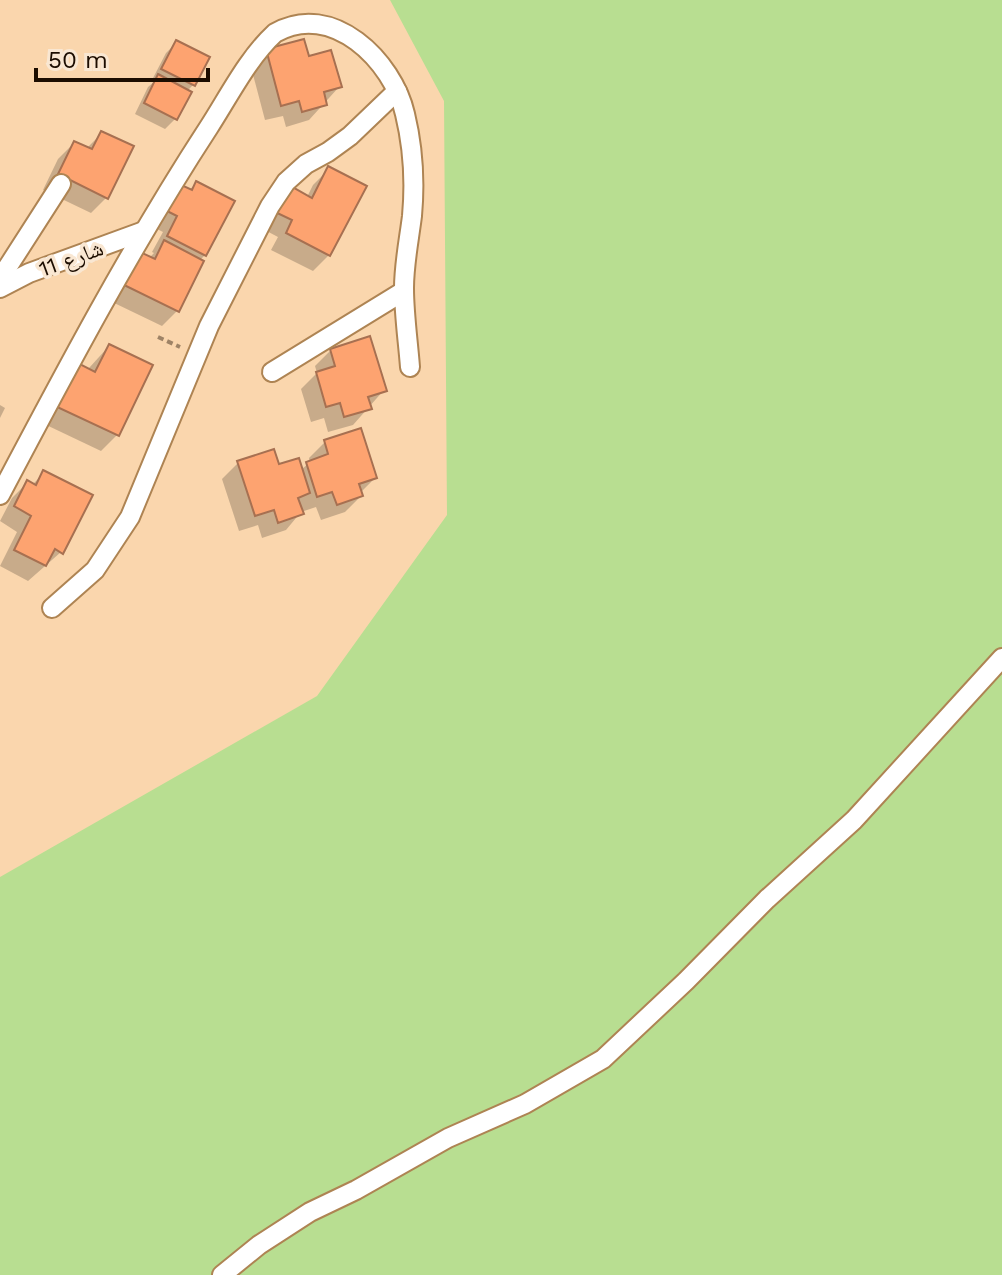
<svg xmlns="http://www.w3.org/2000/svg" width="1002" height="1275" font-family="'Work Sans','Noto Naskh Arabic',sans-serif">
<rect width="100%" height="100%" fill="#fad6ad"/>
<!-- green -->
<polygon fill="#b8de91" points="390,0 1002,0 1002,1275 0,1275 0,877 317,696 447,515 444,101"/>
<!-- shadow -->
<g fill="#0003">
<polygon points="176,43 193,85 187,91 176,118 165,129 135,114 148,87 155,81 152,80 166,53"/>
<polygon points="267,51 307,58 339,87 309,120 286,127 283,116 265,120 251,67"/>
<polygon points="102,133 107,197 91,213 43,190 58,159 74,143 86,149"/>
<polygon points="329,169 329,255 313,271 271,250 278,237 259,227 271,203 307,197 313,185"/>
<polygon points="197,183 205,255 199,261 178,310 162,326 108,300 154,253 152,252 163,232 149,225"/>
<polygon points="109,346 117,435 101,451 40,422"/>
<polygon points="331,350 384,390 353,425 328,432 324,418 311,422 301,389 317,373 315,366"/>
<polygon points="0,405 5,408 0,418"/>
<polygon points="325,442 375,478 360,493 361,496 345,512 321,520 316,507 301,512 286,530 262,538 258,525 239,531 222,479 238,463 301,470 310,462 309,458"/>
<polygon points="44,473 61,552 28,581 0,566 17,532 0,521 12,498 28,482 32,485"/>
</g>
<!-- building -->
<g fill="#fda370" stroke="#a77051" stroke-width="2">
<polygon points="304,39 309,56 331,50 342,87 324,92 327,105 302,112 299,101 281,106 266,49"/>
<polygon points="176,40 210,57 195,86 161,69"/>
<polygon points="158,74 192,92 177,120 144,103"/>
<polygon points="101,131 134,146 108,199 58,174 74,141 92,149"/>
<polygon points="328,166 367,186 330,256 286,233 292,220 273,211 287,184 312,198"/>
<polygon points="196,181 235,201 206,256 167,236 177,216 163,209 177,183 192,190"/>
<polygon points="164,240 204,261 179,312 122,284 138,251 155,259"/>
<polygon points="370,336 387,391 368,397 372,409 344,417 340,403 326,407 316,372 335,366 330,349"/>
<polygon points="109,344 153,365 119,436 55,406 76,362 95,372"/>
<polygon points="361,428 377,478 359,484 363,496 337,505 332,492 317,497 306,462 328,454 324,440"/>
<polygon points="274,449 279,464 299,458 310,493 298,498 304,514 278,523 274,510 255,516 237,461"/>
<polygon points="43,470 93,495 63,554 55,549 46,566 14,550 31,516 14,506 27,480 36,485"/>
</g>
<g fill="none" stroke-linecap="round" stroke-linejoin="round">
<defs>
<g id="minor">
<polyline points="0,279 61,184"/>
<polyline points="0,288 29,273 144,231"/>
<polyline points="272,372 404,291"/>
<path d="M0,495c66,-125 132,-250 209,-368 20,-31 39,-69 66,-94 57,-33 118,28 130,81 8,33 10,69 7,102 -3,24 -8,48 -8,72 0,26 4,53 6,79"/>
<polyline points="52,608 95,570 130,517 209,326 270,206 286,182 306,164 328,152 350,136 397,91"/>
<polyline points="222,1275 259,1245 310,1212 356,1190 448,1138 525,1104 603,1059 686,981 767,899 854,820 1002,658"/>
</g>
</defs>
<!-- minor casing -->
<use href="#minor" stroke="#ae8453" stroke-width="22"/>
<!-- path -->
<polyline stroke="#9e8366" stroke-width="4" stroke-dasharray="6 4" stroke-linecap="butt" points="158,337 180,347"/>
<!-- minor -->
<use href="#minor" stroke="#fff" stroke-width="18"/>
</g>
<g text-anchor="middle" stroke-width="7" stroke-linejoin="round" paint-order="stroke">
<!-- street labels -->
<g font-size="22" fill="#1c0d00" stroke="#f9e7d2">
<text transform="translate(71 258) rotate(-20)" y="8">شارع 11</text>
</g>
</g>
<!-- scale -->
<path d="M36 68v12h172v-12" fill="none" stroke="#1c0d00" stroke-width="4"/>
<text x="48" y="68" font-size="24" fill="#1c0d00" stroke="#f9e7d2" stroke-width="6" paint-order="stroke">50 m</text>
</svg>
